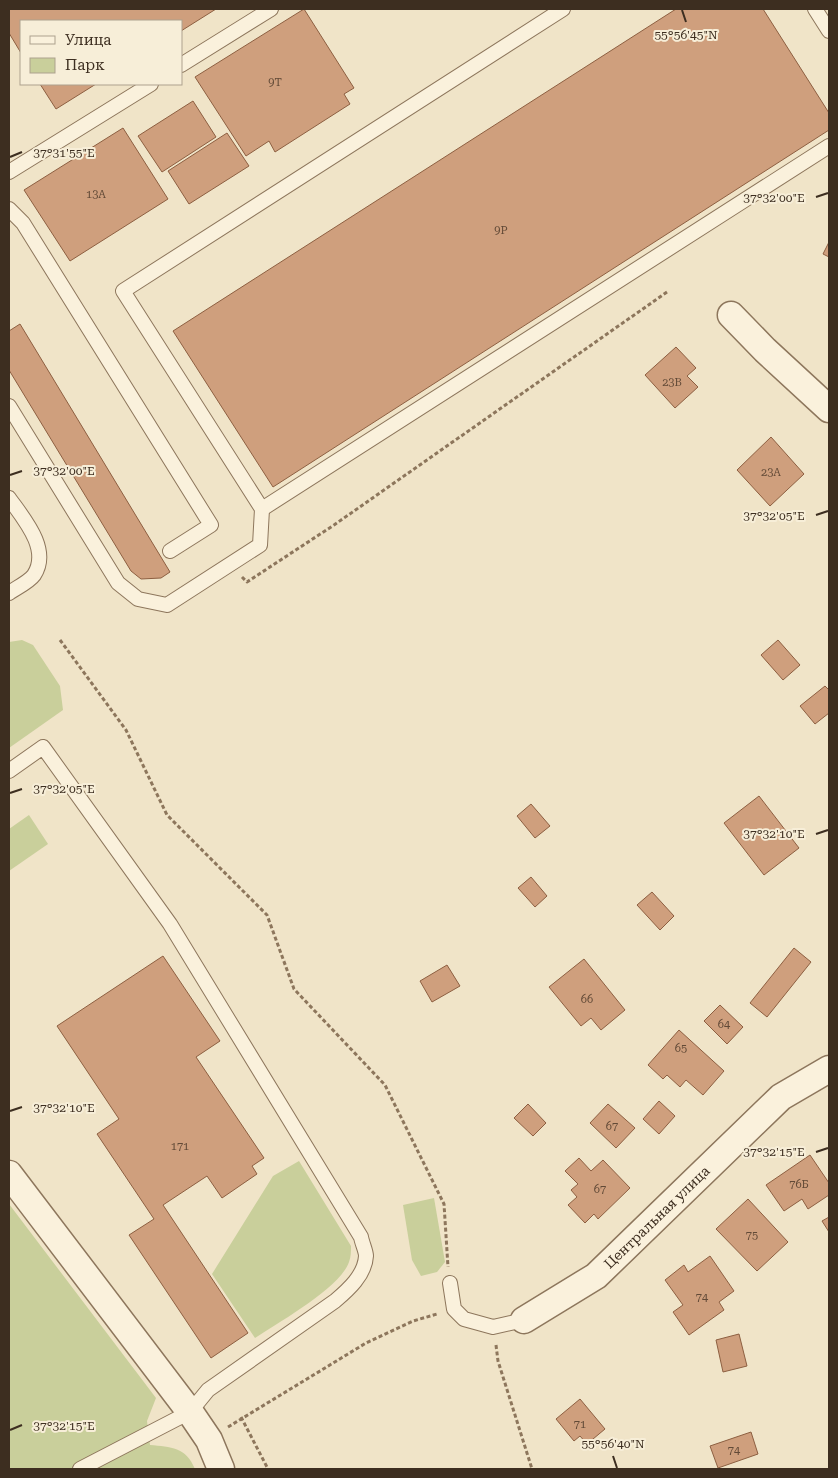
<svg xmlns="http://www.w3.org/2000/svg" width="838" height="1478" font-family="'Roboto Serif',serif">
<rect width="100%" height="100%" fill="#f0e4c8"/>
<!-- green -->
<g fill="#c9cf9b">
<polygon points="22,640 33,645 60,686 63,710 9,748 9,642"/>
<polygon points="29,815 48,844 9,871 9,829"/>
<path d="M299,1161l52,85c0,5 0,11 -2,16 -9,26 -70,60 -94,76l-43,-64 61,-98z"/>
<polygon points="434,1198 445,1262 437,1272 421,1276 412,1260 403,1205"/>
<path d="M9,1204l147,194 -9,23 3,24c21,2 36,2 45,24h-186z"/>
</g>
<!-- building -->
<g fill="#cf9f7d" stroke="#8d5f41">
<polygon points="9,9 216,9 181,31 181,21 21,21 21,53 9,33"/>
<polygon points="304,9 354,88 344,94 350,104 275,152 269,141 246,156 195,77"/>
<polygon points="676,9 763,9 829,113 829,130 273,487 173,331"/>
<polygon points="40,84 96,84 56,109"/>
<polygon points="193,101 216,137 162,172 138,136"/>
<polygon points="123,128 168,199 70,261 24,190"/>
<polygon points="227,133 249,166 189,204 168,171"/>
<polygon points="829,242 829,257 823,254"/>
<polygon points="20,324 170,572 161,578 141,579 131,571 9,370 9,331"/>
<polygon points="676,347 696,368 687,376 698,387 675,408 645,375"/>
<polygon points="771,437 804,474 770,506 737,470"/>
<polygon points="778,640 800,665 783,680 761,655"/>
<polygon points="825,686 829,690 829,713 815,724 800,706"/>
<polygon points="759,796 799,848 764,875 724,823"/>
<polygon points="531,804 550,826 535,838 517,816"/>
<polygon points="531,877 547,896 535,907 518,888"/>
<polygon points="652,892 674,916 660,930 637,905"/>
<polygon points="794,948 811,962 767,1017 750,1003"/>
<polygon points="163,956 220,1041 196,1057 264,1158 252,1166 257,1174 222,1198 207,1176 163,1205 248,1333 211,1358 129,1235 154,1219 97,1134 119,1119 57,1026"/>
<polygon points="584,959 625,1010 601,1030 591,1018 581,1026 549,987"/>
<polygon points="447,965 460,986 432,1002 420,981"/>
<polygon points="720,1005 743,1027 727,1044 704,1021"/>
<polygon points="679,1030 724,1071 703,1095 686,1080 680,1087 667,1075 663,1079 648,1065"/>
<polygon points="659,1101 675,1116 659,1134 643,1119"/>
<polygon points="528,1104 546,1123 533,1136 514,1118"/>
<polygon points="608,1104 635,1128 616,1148 590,1123"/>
<polygon points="810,1155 829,1183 829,1195 808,1209 802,1199 784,1211 766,1185"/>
<polygon points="579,1158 591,1171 603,1160 630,1188 598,1219 594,1214 585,1223 568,1205 577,1197 571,1190 578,1184 565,1171"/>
<polygon points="748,1199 788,1242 757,1271 716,1229"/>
<polygon points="829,1217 829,1232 822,1221"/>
<polygon points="710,1256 734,1291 719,1302 724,1310 689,1335 673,1312 683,1305 665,1280 684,1265 688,1272"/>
<polygon points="739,1334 747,1366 723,1372 716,1340"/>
<polygon points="580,1399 605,1429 587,1444 580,1436 574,1441 556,1419"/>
<polygon points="751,1432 758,1454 718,1468 710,1446"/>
</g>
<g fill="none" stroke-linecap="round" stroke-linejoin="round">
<defs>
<g id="lane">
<polyline points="815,9 829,31"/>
<polyline points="181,65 271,9"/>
<polyline points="9,172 151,84"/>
<polyline points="9,209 23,223 211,525 170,551"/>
<polyline points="9,406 118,583 138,599 167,605 260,545 262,509 123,291 563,9"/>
<path d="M9,498c14,20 42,51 25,77 -5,7 -18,13 -25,18"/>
<polyline points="262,509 829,146"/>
<path d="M9,771l34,-24 127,177 191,313c1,6 5,14 5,19 -1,19 -18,34 -31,45l-127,89 -18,22 -110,57"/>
<polyline points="450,1283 454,1309 464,1319 493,1327 524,1320"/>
</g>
<g id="street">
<polyline points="731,315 765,350 829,409"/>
<polyline points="9,1174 190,1412 209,1440 221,1469"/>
<path id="s1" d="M524,1320l72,-44 185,-179 48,-28"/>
</g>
</defs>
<!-- lane casing -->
<use href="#lane" stroke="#8d765c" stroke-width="16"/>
<!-- street casing -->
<use href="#street" stroke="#8d765c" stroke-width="29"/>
<!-- path -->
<g stroke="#8d765c" stroke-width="3" stroke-dasharray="4 2.5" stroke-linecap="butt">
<polyline points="242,577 247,582 334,525 667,292"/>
<polyline points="60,640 126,730 167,815 267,915 294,989 385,1085 444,1204 448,1267"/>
<polyline points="496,1345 498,1361 532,1469"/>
<polyline points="241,1417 268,1469"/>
<polyline points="228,1427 366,1343 413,1321 437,1314"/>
</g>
<!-- lane -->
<use href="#lane" stroke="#faf1dc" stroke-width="14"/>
<!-- street -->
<use href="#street" stroke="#faf1dc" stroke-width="26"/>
</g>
<!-- ticks -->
<path fill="none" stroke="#3d2e20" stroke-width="2" d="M682,10l4,12M10,157l12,-5M816,197l12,-4M10,475l12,-4M816,515l12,-4M10,793l12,-4M816,834l12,-4M10,1111l12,-4M816,1152l12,-4M10,1430l12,-5M613,1456l4,12"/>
<g text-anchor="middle" stroke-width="4" stroke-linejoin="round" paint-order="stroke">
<!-- number labels -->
<g font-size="11" fill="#624a37">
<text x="275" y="86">9Т</text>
<text x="96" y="198">13А</text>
<text x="501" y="234">9Р</text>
<text x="672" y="386">23В</text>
<text x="771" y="476">23А</text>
<text x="587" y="1003">66</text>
<text x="724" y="1028">64</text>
<text x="681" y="1052">65</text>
<text x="612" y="1130">67</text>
<text x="180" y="1150">171</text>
<text x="799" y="1188">76Б</text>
<text x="600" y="1193">67</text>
<text x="752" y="1239">75</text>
<text x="702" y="1301">74</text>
<text x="580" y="1428">71</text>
<text x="734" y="1454">74</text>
</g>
<!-- street labels -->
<g font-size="14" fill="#3d2e20" stroke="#f7eed8">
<text dy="5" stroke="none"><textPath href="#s1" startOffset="169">Центральная улица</textPath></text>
</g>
</g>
<g font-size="12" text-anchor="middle" fill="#3d2e20" stroke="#f7eed8" stroke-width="4" stroke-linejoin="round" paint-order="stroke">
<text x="686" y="39">55°56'45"N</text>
<text x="64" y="157">37°31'55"E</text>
<text x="774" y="202">37°32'00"E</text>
<text x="64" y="475">37°32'00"E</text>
<text x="774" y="520">37°32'05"E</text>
<text x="64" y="793">37°32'05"E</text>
<text x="774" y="838">37°32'10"E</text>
<text x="64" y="1112">37°32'10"E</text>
<text x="774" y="1156">37°32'15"E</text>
<text x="64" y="1430">37°32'15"E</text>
<text x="613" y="1448">55°56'40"N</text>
</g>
<!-- border -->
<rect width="838" height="1478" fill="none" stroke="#3d2e20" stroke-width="20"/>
<!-- legend -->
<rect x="20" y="20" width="162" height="65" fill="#f7eed8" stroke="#ada18e"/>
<rect x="30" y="36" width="25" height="8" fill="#faf1dc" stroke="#ada18e"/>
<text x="65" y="45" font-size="15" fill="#3d2e20">Улица</text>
<rect x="30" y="58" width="25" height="15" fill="#c9cf9b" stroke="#ada18e"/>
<text x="65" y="70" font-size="15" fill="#3d2e20">Парк</text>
</svg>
